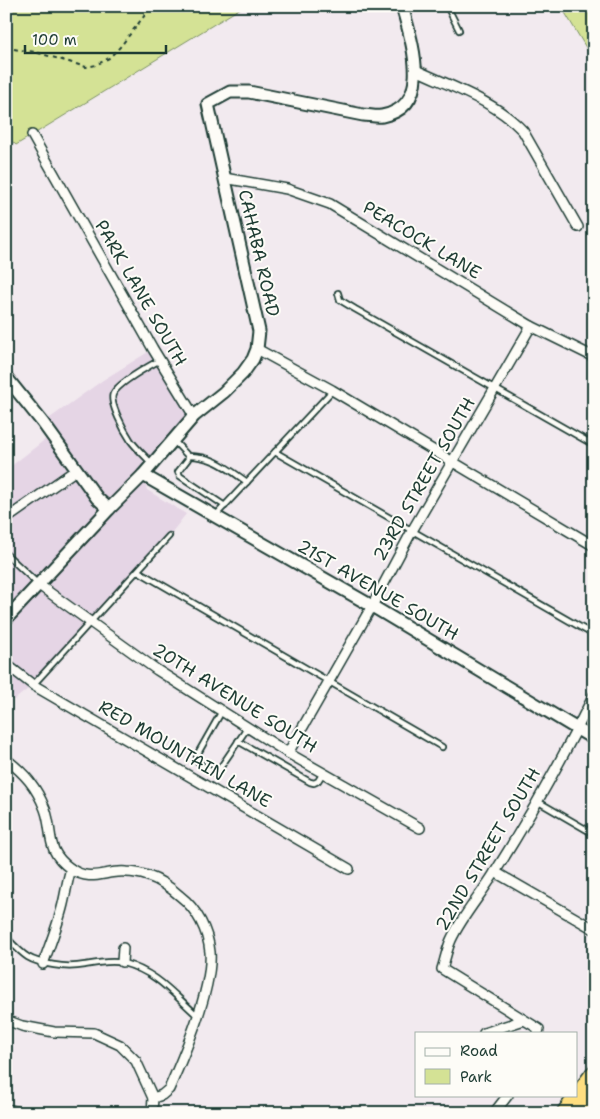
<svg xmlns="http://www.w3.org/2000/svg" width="600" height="1119" font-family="'Shantell Sans',sans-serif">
<rect width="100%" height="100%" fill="#f2eaef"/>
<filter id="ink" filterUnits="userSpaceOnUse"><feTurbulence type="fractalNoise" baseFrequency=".02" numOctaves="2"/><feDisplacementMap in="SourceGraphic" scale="10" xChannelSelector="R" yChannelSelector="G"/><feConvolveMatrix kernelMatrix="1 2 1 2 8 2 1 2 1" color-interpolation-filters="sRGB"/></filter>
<g filter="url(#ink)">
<!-- built -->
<polygon fill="#e5d5e5" points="153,349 194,416 143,476 147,490 186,514 169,536 33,685 14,700 6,695 6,470 51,435 43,423 103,380"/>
<!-- green -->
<g fill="#d4e295" stroke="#7a9064">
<polygon points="6,6 244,6 16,145 6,136"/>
<polygon points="561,6 594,6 594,61"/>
</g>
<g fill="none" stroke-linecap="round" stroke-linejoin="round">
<defs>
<g id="service">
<polyline points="447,6 459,30"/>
<polyline points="338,293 340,300 355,309 594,445"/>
<polyline points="174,441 188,456 188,459 178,472 180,476 225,506"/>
<polyline points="275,452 594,635"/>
<path d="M188,456c26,0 39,12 59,26"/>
<path d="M152,464c-7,-8 -15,-15 -21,-23 -6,-9 -22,-38 -18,-47 5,-11 36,-28 47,-34"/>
<polyline points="216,515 332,391"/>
<polyline points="6,554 38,584"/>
<polyline points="138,571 442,747"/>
<polyline points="33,685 169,536"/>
<path d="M222,711l-25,44c-1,10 10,14 18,18l3,-2 30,-44"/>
<polyline points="238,741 310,782 314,783 318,781 323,773"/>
<polyline points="537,801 594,834"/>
<path d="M6,937c18,19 22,24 48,28 11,2 20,2 31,0 11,-2 27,-5 38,-2 34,9 50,31 75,53"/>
<polyline points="6,1107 32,1113"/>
</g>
<g id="minor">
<path d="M416,70c36,17 79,31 107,61l55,96"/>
<polyline points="32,135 153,349 194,416"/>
<polyline points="224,178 287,189 330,204 531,326 594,357"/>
<polyline points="257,349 332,390 594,546"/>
<polyline points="6,519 76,470"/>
<polyline points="39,585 157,670 288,753 420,828"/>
<polyline points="6,664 33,685 349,869"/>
<polyline points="288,753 372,606 412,531 531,326"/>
<path d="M6,759c19,15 30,27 39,50 9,24 -1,41 26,60 21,14 34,1 55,3 7,0 16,2 22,4 12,4 23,12 32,20 17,13 28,35 30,56 3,36 -26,103 -41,137l-7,6 -9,3"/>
<polyline points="495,872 594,929"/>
<polyline points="122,962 123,948"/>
<path d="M43,964c7,-20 15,-39 20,-60 3,-12 4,-23 8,-35"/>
<polyline points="6,1020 22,1026 54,1032 94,1033 120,1045 136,1061 153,1098 152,1113"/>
<polyline points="484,1033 524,1020"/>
<path d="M538,1033l1,-4 -97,-60c3,-9 5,-20 9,-29 11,-24 30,-45 44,-68 36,-57 69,-116 99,-177"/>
<polyline points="494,1113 508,1095"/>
</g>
<g id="tertiary">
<polyline points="6,377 43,423 97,498 109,509"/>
<polyline points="143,475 372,606 594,739"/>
<path d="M6,619l103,-110 34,-34 51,-59 30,-24 19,-19 10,-14 4,-10 2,-18 -51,-227 22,-12h19l114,23c6,0 13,2 19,1 53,-10 29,-76 20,-110"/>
</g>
<g id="motorway">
<polyline points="566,1113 594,1075"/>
<polyline points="580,1113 594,1097"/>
</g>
</defs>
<!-- service casing -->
<use href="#service" stroke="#1f3d34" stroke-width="8"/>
<!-- minor casing -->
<use href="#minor" stroke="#1f3d34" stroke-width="12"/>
<!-- tertiary casing -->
<use href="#tertiary" stroke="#1f3d34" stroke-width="15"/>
<!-- motorway casing -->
<use href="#motorway" stroke="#1f3d34" stroke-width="21"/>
<!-- path -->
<polyline stroke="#1f3d34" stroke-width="2" stroke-dasharray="4 4" stroke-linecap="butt" points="6,48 35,52 86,67 96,65 109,58 120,47 152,6"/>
<!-- service -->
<use href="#service" stroke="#fdfcf7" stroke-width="4.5"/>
<!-- minor -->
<use href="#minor" stroke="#fdfcf7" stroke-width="9"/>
<!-- tertiary -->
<use href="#tertiary" stroke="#fdfcf7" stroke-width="11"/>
<!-- motorway -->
<use href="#motorway" stroke="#ffdf80" stroke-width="18"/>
</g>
</g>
<g text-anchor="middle" stroke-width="4" stroke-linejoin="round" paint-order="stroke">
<!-- street labels -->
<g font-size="18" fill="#1f3d34" stroke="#fdfcf7">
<text transform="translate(422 240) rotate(31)" y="6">PEACOCK LANE</text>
<text transform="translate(259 253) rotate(77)" y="6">CAHABA ROAD</text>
<text transform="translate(141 293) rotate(60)" y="6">PARK LANE SOUTH</text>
<text transform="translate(424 479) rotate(-60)" y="6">23RD STREET SOUTH</text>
<text transform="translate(378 590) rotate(30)" y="6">21ST AVENUE SOUTH</text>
<text transform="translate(235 698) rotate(32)" y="6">20TH AVENUE SOUTH</text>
<text transform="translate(185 754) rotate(30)" y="6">RED MOUNTAIN LANE</text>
<text transform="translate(488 849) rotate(-59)" y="6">22ND STREET SOUTH</text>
</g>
</g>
<!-- margin -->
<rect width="600" height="1119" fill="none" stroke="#fdfcf7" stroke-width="25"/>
<rect x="12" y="12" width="575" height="1094" fill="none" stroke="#1f3d34" stroke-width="2" filter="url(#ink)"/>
<!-- legend -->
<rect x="415" y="1032" width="162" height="65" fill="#fdfcf7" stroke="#a4b0a9"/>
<rect x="425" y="1048" width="25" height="8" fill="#fdfcf7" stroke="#a4b0a9"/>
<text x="460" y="1056" font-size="15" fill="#1f3d34">Road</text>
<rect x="425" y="1069" width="25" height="15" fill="#d4e295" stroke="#a4b0a9"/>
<text x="460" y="1082" font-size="15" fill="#1f3d34">Park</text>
<!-- scale -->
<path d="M25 45v8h141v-8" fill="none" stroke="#1f3d34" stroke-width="2.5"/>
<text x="32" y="45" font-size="15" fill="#1f3d34" stroke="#fdfcf7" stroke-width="4" paint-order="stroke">100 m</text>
</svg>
